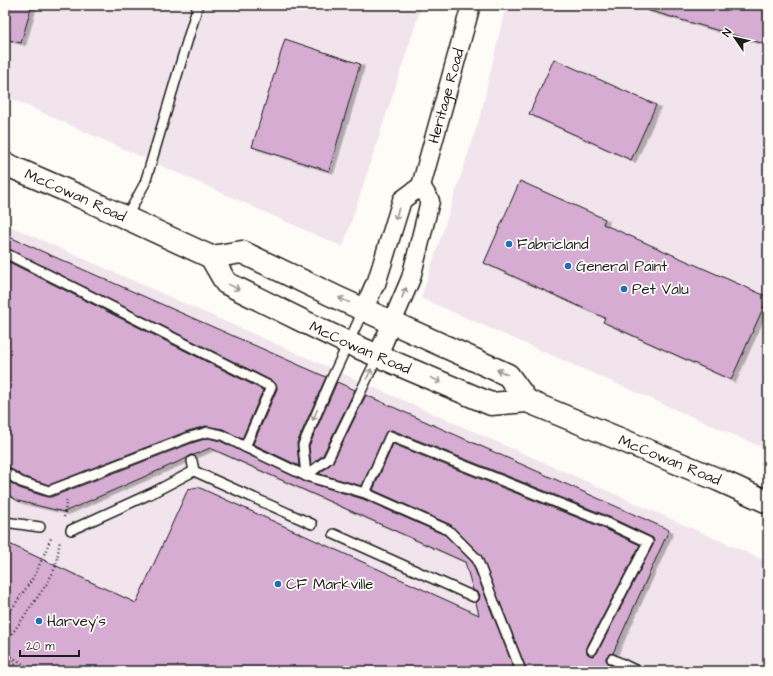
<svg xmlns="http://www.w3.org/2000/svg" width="773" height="676" font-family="'Architects Daughter',sans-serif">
<defs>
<filter id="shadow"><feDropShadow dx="4.5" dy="2.5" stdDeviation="0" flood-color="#0004"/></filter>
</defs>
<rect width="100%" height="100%" fill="#fdfcf7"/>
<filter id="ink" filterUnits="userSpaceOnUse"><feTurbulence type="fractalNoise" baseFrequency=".025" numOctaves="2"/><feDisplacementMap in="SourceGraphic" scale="8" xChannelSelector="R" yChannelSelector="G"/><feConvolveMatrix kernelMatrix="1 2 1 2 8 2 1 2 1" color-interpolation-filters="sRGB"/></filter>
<g filter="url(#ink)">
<!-- built -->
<g fill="#f1e4ec">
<polygon points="5,5 422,5 343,247 5,96"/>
<polygon points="506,5 768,5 768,450 421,298 480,117"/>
<polygon points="5,224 768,562 768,671 5,671"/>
</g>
<!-- building -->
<g fill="#d6acd2" stroke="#1c1c1c" filter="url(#shadow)">
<polygon points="5,5 32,5 21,43 5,39"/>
<polygon points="645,5 768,5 768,45 644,9"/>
<polygon points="285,39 360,64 329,171 252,147"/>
<polygon points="554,59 656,105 631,160 529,114"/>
<polygon points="520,181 605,219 603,224 768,297 731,380 603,322 605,318 484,263"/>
<polygon points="5,235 326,377 297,443 299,466 253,444 277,389 277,386 274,382 5,247"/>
<polygon points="5,260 263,390 242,439 223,429 206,426 188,431 49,485 24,477 8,467 5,466"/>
<polygon points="337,382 355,390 323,455 311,465 309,446"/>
<polygon points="366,395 669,530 613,653 609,654 606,657 606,660 608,663 605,671 527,671 481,555 451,525 373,490 393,444 601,527 640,545 587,647 587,653 589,655 592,656 595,655 597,653 653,545 654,541 653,538 605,515 392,430 387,431 385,434 362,486 319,474 333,462"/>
<polygon points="208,438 220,441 304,481 363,499 445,535 472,562 515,671 5,671 5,542 136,603 188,489 198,487 479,615 476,603 479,600 480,596 479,593 473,590 465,562 210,448 194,455 190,455 187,458 64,512 18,501 5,493 5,479 19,488 47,497 51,497 192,443"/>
</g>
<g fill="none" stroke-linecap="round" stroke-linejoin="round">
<defs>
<g id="lane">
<polyline points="126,218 145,183 198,5"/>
<polyline points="5,253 271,387 245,447"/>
<polyline points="192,461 194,471"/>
<polyline points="194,471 312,524"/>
<polyline points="5,472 21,482 49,491 190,437 208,432 222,435 245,447 306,476 365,493 448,530 477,559 521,671"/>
<polyline points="306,476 303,445 331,380 364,309"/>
<polyline points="306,476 328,459 378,356"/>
<polyline points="365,493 390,436 603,521 648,542 592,650"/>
<polyline points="5,522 40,527"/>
<polyline points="71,530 152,493 194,471"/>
<polyline points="334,534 474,597"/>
<polyline points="612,659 637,671"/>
</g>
<g id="street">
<path id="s1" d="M364,309l10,-23 2,-2 26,-84 19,-14 50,-181"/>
<polyline points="378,355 411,278 430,201 421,186"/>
</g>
<g id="secondary">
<path id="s2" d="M5,164l76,33 130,60 31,-5 96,46 170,77 19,26"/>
<path id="s3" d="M211,257l15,26 97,48 25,12 143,61 36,-3 192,79 49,22"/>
</g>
</defs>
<!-- lane casing -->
<use href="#lane" stroke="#1c1c1c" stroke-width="12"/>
<!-- street casing -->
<use href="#street" stroke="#1c1c1c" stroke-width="21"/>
<!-- secondary casing -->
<use href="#secondary" stroke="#1c1c1c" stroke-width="25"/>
<!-- path -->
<g stroke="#1c1c1c" stroke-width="2.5" stroke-dasharray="1 3" stroke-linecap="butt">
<polyline points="64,517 67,499"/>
<polyline points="5,619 35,575 52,536"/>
<polyline points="5,644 48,582 56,566 60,540"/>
<polyline points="5,652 33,671"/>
<polyline points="11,657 18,671"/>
</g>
<!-- lane -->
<use href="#lane" stroke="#fdfcf7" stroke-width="9"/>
<!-- street -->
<use href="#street" stroke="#fdfcf7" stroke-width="18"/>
<!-- secondary -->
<use href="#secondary" stroke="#fdfcf7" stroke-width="22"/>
</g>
<!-- one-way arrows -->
<defs><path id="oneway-shaft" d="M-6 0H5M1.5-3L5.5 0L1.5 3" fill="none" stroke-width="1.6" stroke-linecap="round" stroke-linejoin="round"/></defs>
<g stroke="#989794">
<use href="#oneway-shaft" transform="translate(397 214) rotate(107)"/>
<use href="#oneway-shaft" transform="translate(234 287) rotate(26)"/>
<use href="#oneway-shaft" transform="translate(404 293) rotate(-67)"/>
<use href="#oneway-shaft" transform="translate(344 300) rotate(-156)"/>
<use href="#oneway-shaft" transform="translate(502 372) rotate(-154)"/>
<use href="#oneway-shaft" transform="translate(369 374) rotate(-65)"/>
<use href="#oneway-shaft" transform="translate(436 380) rotate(24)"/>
<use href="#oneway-shaft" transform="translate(315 415) rotate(113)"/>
</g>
</g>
<!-- markers -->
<g fill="#1f6fb2" stroke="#fdfcf7" stroke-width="1.5">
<circle cx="509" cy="244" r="4"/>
<circle cx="568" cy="266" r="4"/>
<circle cx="624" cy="289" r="4"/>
<circle cx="278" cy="584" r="4"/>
<circle cx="39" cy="621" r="4"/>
</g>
<g text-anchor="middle" stroke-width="3.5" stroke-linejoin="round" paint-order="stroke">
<!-- street labels -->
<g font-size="15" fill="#1c1c1c" stroke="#fdfcf7">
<text dy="5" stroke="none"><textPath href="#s1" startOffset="233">Heritage Road</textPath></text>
<text dy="5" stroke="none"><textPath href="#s2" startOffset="77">McCowan Road</textPath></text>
<text dy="5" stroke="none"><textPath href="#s3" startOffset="179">McCowan Road</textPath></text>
<text dy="5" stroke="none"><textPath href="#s3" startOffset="512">McCowan Road</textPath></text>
</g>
<!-- poi labels -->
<g font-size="15" fill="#1c1c1c" stroke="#fdfcf7" text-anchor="start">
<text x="517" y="249">Fabricland</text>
<text x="576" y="271">General Paint</text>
<text x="632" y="294">Pet Valu</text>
<text x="286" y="589">CF Markville</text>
<text x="47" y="626">Harvey's</text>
</g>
</g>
<!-- margin -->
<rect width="773" height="676" fill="none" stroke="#fdfcf7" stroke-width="20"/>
<rect x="10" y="10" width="753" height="656" fill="none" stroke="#1c1c1c" stroke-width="1.5" filter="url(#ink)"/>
<!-- north arrow -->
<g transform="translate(735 38) rotate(304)" stroke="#fdfcf7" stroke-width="3" paint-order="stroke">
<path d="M0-3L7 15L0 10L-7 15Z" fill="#1c1c1c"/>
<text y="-6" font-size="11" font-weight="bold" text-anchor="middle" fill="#1c1c1c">N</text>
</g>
<!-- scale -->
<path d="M20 650v6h59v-6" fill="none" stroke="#1c1c1c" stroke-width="2"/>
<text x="26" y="650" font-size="12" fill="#1c1c1c" stroke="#fdfcf7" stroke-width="3" paint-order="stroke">20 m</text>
</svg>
